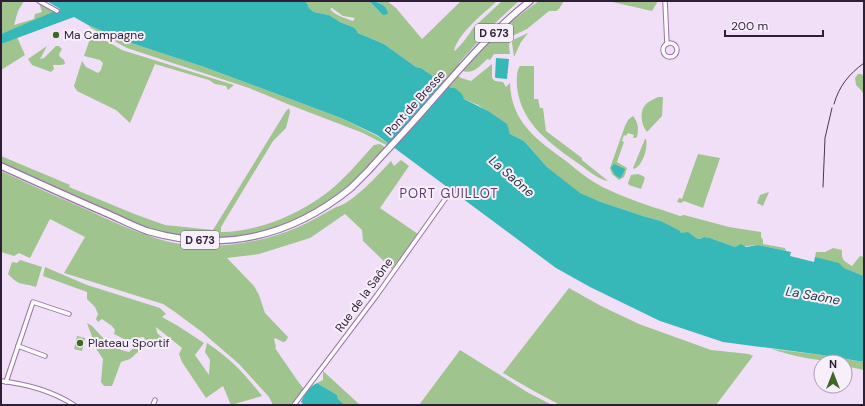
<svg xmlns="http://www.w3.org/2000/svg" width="865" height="406" font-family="'DM Sans',sans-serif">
<rect width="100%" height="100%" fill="#f0dff7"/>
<!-- green -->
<g fill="#a0c48d" fill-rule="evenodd">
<polygon points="1,1 24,1 18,11 14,25 34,19 35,14 42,12 39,3 56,12 1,34"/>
<path d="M293,1h76l10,10 4,-6 -7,-4h11l9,7 26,31 39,-38h36c-14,13 -39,32 -43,50 4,-1 17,-19 19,-23l29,-27h17l-25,23 -35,39 -1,13 3,2 10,3 21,-17v14l3,3 8,1 3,5 4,-4c1,39 27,57 56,78 13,11 27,22 43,29 23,11 48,18 71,26l4,-1 45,12 32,5v5l2,3v4l22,4 1,3 -28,-6 -23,2 -25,-9 -6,-1 -4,2 -4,-1 -15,-5 -20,-12 -18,-5 -42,-14 -22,-9 -32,-26 -23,-26 -14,-7 -2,-5 -11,-11 -19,-13 -14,-6 -9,-11 -6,-1 -28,-19 -5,-1 -32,-23 -26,-11 -3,-5 -15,-6 -11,-7 -15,-3 -5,-4 -2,-5zM332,8l11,8 12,2 -2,3c-8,-3 -17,-5 -23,-12z"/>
<path d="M539,1h25l-5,8 -3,2h-7l-22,18 -17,8 -1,9 1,8h-16l-4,6 -3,-1c-8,8 -13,15 -25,12 20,-28 49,-50 77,-70z"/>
<polygon points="608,1 658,1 652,11"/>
<polygon points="88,25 128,42 204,67 341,118 377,136 389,144 388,146 363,133 290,105 249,88 127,48 91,28"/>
<polygon points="528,33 521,42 514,57 512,43 513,40"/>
<polygon points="96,35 122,50 234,85 228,90 226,86 215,84 209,80 155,64 130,123 116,110 77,91 74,86 82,61 86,67 98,73 101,70 103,63 100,60 84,56 91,36"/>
<polygon points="17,37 25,55 1,70 1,44"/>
<polygon points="47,46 40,59 44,58 56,46 59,46 62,49 59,54 60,57 64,60 65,64 61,65 53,65 54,69 51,72 32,65 28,59"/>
<path d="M520,66h14v33h4l2,9h3l3,23 36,27v2l26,21c-11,-2 -20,-11 -29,-17 -28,-20 -58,-40 -62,-77 0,-6 -1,-16 3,-21z"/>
<polygon points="858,74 861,74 864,76 864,95 861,90 856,85 855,78"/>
<path d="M658,97h5l-1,19 -15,16c-6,-7 -8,-21 -1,-28 3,-3 8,-5 12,-7z"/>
<path d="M289,108l1,4 -4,16 -13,13 -52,86v5c39,0 84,-20 113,-45 14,-12 27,-28 40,-42l6,-1 6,4c-20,21 -41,43 -66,59 -41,26 -94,37 -142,29 -30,-5 -58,-19 -86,-31 -30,-14 -61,-28 -91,-41v-8l69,29 -1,2 68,28 28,10 48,5 73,-119z"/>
<path d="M633,116c5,6 6,13 4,21l-2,1h-2l1,-3 -6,-2 -2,3 -2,-1 -2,6 2,1 -7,20 10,6 -3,9 -5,3 -7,-6 -2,-6 15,-42 3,-6z"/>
<path d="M645,139h1c2,9 -3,26 -12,30l-1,-1z"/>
<polygon points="698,154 720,158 703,208 684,201 681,203 677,202 679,198 682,199"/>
<path d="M401,160l8,6 -29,42 38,26 -26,35 -29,-28 -1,-11 -17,-16 -35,24 -51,16 -32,4 27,28 5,9 6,18 23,24 -2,4 -3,1 -8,-4 -1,1 2,8 -1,1 22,32 7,9 -13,16h-18l-4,-8 -30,-33 -37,-32 -27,-20 -12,-8 -99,-31 21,-36 -35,-18 -20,39 -11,-5 -5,3 -13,-4v-81c30,14 61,28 91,41 28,13 58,27 88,32 39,5 80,-1 116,-16 14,-6 27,-14 40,-21 17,-4 43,-33 55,-46l3,5z"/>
<polygon points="638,174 643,176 645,178 641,189 629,185 628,183 631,175"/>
<polygon points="769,192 763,206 757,203 760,195"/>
<path d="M833,248l9,2c-1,10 2,11 10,16l8,-10 4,1v19l-49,-19 1,-5h9z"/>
<path d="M20,260l22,7 -6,20c-15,-5 -16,0 -28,-13l4,-12 5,1z"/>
<path d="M45,267l42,18 73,23 6,6 -4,3 16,9 26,17 -9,12 14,20 1,-15 -5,-8 2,-9c24,16 37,30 55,53l-31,9 -8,-19 -17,12 -24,-36 -3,-8 3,-6 -26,-21 1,6 7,6 -9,4 -9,2 -16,14 -9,3 -9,24h-8l-3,-4 2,-23 -6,-9 -10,-27 5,3 12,13 5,2 12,9 8,2 16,-14 -2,-1 -17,3 -12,-6 1,-4 -3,-4 -10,-7 -4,3 -2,-3 2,-5 -3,-7 -8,-8v-7l-44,-16z"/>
<polygon points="569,288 601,306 639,324 711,350 749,354 753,356 716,405 560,405 532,390 503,373"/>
<polygon points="77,336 85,338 82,351 74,349"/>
<path d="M771,349l51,6 41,7 1,8 -19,-4v-4c-23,0 -53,-6 -74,-13z"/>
<polygon points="460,350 527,392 552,405 419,405"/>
<polygon points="323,371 360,405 345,405 338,399 337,395 317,383 323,380"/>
</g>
<!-- water -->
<g fill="#37b8b8">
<polygon points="47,1 305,2 307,3 309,8 314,12 329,15 340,22 355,28 358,33 384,44 416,67 421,68 449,87 455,88 462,94 464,99 488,111 507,124 510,134 524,141 547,167 580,193 601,202 643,216 661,221 680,231 681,233 688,232 696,238 700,239 704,237 710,238 735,247 741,244 746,247 758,245 791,252 790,256 814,262 815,257 839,263 844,268 864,276 864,362 822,355 723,342 660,321 590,287 556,268 377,135 341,118 204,67 128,42 88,25 74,17 1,44 1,34 60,9"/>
<path d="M369,1c9,0 18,4 19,13l-5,1z"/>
<polygon points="496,58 509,59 507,79 496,78 495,77"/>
<polygon points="614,164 625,169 623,174 620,178 615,175 611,168"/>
<path d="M317,383l20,12 1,4 7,6h-41l-3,-3c4,-8 7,-15 16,-19z"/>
</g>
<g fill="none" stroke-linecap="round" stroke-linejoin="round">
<defs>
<g id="street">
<polyline points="39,1 57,11"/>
<polyline points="665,1 667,44"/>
<circle cx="670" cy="50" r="7"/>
<polyline points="18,346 45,356"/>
<path d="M1,381c26,3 51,10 73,24"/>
<polyline points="6,382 33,302 69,314"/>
<polyline points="153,405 155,400"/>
<polyline points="294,405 377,295 448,195"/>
</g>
<path id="primary" d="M1,166c35,16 70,32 105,47 14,6 27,13 41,18 75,22 144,6 204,-43 6,-6 12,-12 18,-18 14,-16 29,-31 43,-47 38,-42 73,-87 118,-122"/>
</defs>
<!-- street casing -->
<use href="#street" stroke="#9b73ac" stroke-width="5.5"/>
<!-- primary casing -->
<use href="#primary" stroke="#9b73ac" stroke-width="8"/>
<!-- street -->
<use href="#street" stroke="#fff" stroke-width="3.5"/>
<!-- primary -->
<use href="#primary" stroke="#fff" stroke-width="5.5"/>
<!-- rail -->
<g stroke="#48384f" stroke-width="1">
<path d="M834,104c5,-18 15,-30 30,-41"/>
<polyline points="823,187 825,138 832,108"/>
</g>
</g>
<!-- markers -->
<g fill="#3e6824" stroke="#f8effc" stroke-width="1.5">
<circle cx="56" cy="35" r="4"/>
<circle cx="80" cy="343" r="4"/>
</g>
<g text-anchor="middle" stroke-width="4" stroke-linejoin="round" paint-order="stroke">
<!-- shield labels -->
<g fill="#f8effc" stroke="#6b5d71" stroke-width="1">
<rect x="475" y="24" width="38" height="18" rx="3"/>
<rect x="181" y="231" width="38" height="18" rx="3"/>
</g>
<g font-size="11" font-weight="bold" fill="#2f1f36">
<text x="494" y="37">D 673</text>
<text x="200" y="244">D 673</text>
</g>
<!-- poi labels -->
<g font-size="12" fill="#2f1f36" stroke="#f8effc" text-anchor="start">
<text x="64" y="39">Ma Campagne</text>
<text x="88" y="347">Plateau Sportif</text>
</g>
<!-- street labels -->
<g font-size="12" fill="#2f1f36" stroke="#f8effc">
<text transform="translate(415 103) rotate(-48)" y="4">Pont de Bresse</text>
<text transform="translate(364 295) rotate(-54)" y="4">Rue de la Saône</text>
</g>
<!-- water labels -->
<g font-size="13" font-style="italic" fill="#254040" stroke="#f8effc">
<text transform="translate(512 176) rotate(41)" y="5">La Saône</text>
<text transform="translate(813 295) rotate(10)" y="5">La Saône</text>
</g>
<!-- neighbourhood labels -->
<g font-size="13" letter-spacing="1" fill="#5f3a6f" stroke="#f8effc">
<text x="449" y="198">PORT GUILLOT</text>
</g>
</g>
<!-- border -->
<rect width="865" height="406" fill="none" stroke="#2f1f36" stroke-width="4"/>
<!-- north arrow -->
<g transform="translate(833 374)"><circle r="19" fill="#f8effc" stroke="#a89cad"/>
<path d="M0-3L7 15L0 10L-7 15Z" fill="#3e6824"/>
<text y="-6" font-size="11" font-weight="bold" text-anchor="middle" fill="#2f1f36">N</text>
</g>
<!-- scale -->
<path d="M725 30v6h98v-6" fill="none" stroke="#2f1f36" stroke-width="2"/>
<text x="731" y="30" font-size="12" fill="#2f1f36" stroke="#f8effc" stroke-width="3" paint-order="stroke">200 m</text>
</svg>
